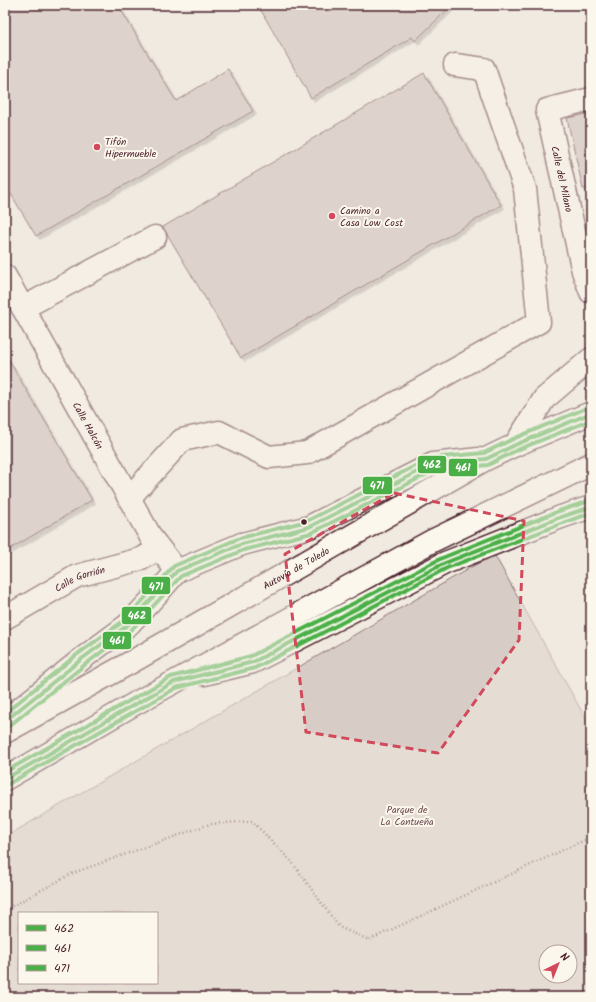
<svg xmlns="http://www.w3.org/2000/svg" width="596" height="1002" font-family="Kalam,sans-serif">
<defs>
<filter id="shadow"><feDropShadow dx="3.5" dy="3.5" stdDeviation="0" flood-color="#0004"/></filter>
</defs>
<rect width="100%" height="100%" fill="#f0eae0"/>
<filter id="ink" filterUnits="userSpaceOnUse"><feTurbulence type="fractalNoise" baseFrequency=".025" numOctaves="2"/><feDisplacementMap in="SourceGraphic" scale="8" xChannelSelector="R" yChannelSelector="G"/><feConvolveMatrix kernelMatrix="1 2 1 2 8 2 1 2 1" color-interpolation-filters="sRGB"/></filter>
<g filter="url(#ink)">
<!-- green -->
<path fill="#d8ccc6" stroke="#917678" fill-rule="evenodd" d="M494,554l97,174v269h-586v-160zM19,913h138v70h-138zM546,952h24v24h-24z"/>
<!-- building -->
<g fill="#c8b8b3" stroke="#4a1f2b" filter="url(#shadow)">
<polygon points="5,5 118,5 176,101 228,69 253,111 36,236 5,184"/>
<polygon points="258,5 452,5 415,41 412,37 311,98"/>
<polygon points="424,73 501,205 241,358 163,227"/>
<polygon points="591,113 591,189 583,189 567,118"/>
<polygon points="5,354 92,500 5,552"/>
</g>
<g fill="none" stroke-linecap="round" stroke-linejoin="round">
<defs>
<g id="minor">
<path id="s1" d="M591,99l-44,11 36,161 8,21"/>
<path id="s2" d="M5,276l147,263 25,32"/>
<polyline points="23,308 155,237"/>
<polyline points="515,445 544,399 591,359"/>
<polyline points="129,498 182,440 219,432 269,457 307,453 539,322 525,189 484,69 455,65"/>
<polyline points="561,517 591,507"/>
<path id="s3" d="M5,618l72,-42 64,-17 18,-10"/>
<polyline points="129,624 157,594 177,571 242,544"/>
</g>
<g id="highway">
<polyline points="242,544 309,527 433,464 479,459"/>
<polyline points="204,674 253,662 445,563 561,517"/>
<polyline points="10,717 83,658 129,624"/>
<path id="s4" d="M5,732l130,-72 351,-201 29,-14 76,-32"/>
<polyline points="5,779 136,703 432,541 591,464"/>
</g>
</defs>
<!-- minor casing -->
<use href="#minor" stroke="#4a1f2b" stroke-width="25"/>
<!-- highway casing -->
<use href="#highway" stroke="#4a1f2b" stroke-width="25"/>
<!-- path -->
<polyline stroke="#4a1f2b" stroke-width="2.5" stroke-dasharray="1 3" stroke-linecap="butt" points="5,910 73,873 210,824 252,821 291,861 339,927 369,940 591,837"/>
<!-- minor -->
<use href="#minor" stroke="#fbf7ec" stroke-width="22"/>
<!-- highway -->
<use href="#highway" stroke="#fbf7ec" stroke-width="22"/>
<defs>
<g id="bus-1">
<polyline points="5,721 83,658 129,624 177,571 242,544 309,527 433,464 486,459 515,445 591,413"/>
<polyline points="5,779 174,682 253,662 445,563 561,517 591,507"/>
</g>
<g id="bus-2">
<polyline points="9,726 87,663 133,628 181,576 244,550 311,533 435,470 488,465 517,450 591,420"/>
<polyline points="8,784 176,688 255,668 447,568 563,523 591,513"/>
</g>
<g id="bus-3">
<polyline points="5,713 79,653 125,620 174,566 240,538 307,521 431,458 484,453 513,439 589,407"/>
<polyline points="5,772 171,677 251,656 442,558 559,511 589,501"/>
</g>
</defs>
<!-- bus-1 casing -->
<use href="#bus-1" stroke="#fbf7ec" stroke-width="7"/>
<!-- bus-2 casing -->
<use href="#bus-2" stroke="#fbf7ec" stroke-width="7"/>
<!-- bus-3 casing -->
<use href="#bus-3" stroke="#fbf7ec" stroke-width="7"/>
<!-- bus-1 -->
<use href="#bus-1" stroke="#4aaf46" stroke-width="4"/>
<!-- bus-2 -->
<use href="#bus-2" stroke="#4aaf46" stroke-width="4"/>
<!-- bus-3 -->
<use href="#bus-3" stroke="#4aaf46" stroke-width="4"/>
</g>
</g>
<!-- marked area -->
<path d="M0 0H596V1002H0ZM394,493l130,28 -5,119 -81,113 -132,-21 -21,-178z" fill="#f0eae0" fill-opacity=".55" fill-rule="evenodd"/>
<path fill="none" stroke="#d1495b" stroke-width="3" stroke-dasharray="8 5" stroke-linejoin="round" d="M394,493l130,28 -5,119 -81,113 -132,-21 -21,-178z"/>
<!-- markers -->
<g fill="#d1495b" stroke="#fbf7ec" stroke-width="1.5">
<circle cx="97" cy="147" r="4"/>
<circle cx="332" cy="216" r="4"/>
</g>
<circle fill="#4a1f2b" stroke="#fbf7ec" stroke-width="1.5" cx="304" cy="522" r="3.5"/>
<g text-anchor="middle" stroke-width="4" stroke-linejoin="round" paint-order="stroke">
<!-- poi labels -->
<g font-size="10" fill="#4a1f2b" stroke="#fbf7ec" text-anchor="start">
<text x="105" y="145">Tifón<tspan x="105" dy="12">Hipermueble</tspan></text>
<text x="340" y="214">Camino a<tspan x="340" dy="12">Casa Low Cost</tspan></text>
</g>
<!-- street labels -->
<g font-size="10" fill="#4a1f2b" stroke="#fbf7ec">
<text dy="4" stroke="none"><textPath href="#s1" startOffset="116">Calle del Milano</textPath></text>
<text dy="4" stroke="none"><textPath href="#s2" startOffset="171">Calle Halcón</textPath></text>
<text dy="4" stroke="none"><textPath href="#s4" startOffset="334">Autovía de Toledo</textPath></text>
<text dy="4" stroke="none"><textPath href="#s3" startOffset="85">Calle Gorrión</textPath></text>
</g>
<!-- park labels -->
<g font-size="10" fill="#6e4a52" stroke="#fbf7ec">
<text x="407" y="813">Parque de<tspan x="407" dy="12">La Cantueña</tspan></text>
</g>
</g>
<g stroke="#fbf7ec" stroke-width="1.5">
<rect x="417" y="455" width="30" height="19" rx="4" fill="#4aaf46"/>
<rect x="448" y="458" width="30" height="19" rx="4" fill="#4aaf46"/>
<rect x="362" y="476" width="31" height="19" rx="4" fill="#4aaf46"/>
<rect x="141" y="576" width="30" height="19" rx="4" fill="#4aaf46"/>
<rect x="121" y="606" width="31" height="19" rx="4" fill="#4aaf46"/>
<rect x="102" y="631" width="30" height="19" rx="4" fill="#4aaf46"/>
</g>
<g font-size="11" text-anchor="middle" font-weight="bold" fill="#fff">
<text x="432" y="468">462</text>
<text x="463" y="471">461</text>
<text x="377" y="489">471</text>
<text x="156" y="590">471</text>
<text x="137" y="619">462</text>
<text x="117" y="644">461</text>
</g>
<!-- margin -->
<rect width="596" height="1002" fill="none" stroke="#fbf7ec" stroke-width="20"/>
<rect x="10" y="10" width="576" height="982" fill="none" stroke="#4a1f2b" stroke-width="1.5" filter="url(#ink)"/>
<!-- legend -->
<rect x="18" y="912" width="140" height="72" fill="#fbf7ec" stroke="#b4a19f"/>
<rect x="26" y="925" width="20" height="6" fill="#4aaf46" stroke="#b4a19f"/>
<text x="54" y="932" font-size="12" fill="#4a1f2b">462</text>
<rect x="26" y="945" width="20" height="6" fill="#4aaf46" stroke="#b4a19f"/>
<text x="54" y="952" font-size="12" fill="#4a1f2b">461</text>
<rect x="26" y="965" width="20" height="6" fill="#4aaf46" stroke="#b4a19f"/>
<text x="54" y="972" font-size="12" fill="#4a1f2b">471</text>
<!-- north arrow -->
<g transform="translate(558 964) rotate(43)"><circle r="19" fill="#fbf7ec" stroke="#b4a19f"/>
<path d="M0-3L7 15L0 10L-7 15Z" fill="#d1495b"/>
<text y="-6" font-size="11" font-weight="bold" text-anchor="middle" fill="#4a1f2b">N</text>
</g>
</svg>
